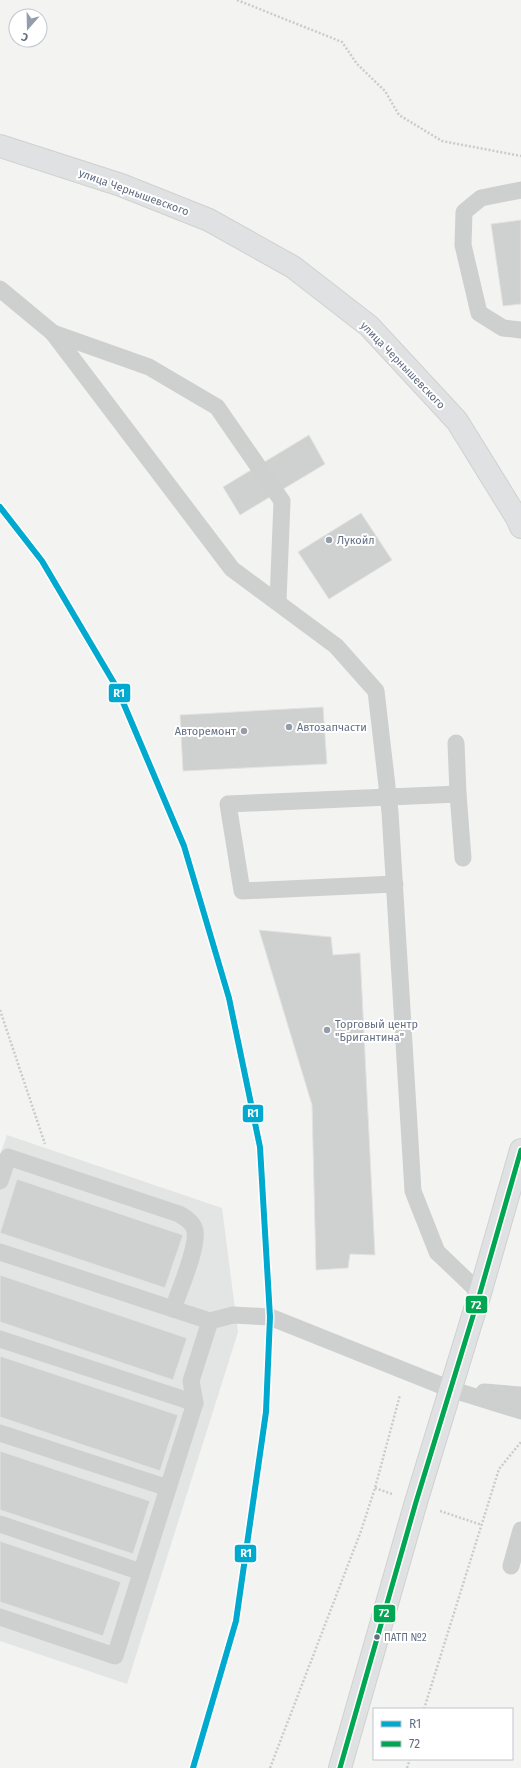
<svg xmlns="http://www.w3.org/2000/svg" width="521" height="1768" font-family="'Fira Sans',sans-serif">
<rect width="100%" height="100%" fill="#f3f4f2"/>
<!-- built -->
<polygon fill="#e3e4e4" points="7,1135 222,1208 238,1332 127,1684 0,1641 0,1155"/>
<!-- building -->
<g fill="#cfd0d0" stroke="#e2e3e2">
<polygon points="521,220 521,304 503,306 491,224"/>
<polygon points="309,435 325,464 240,515 223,487"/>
<polygon points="361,513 392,560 329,599 298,552"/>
<polygon points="323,707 327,764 183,771 180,715"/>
<polygon points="259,930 331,937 333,955 360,953 375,1255 350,1254 348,1268 316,1270 312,1105"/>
<polygon points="17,1179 183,1235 165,1288 0,1233"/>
<polygon points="0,1275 187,1338 173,1380 0,1322"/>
<polygon points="0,1356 178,1415 160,1471 0,1417"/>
<polygon points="0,1451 150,1501 133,1554 0,1510"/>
<polygon points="0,1541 121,1582 103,1636 0,1602"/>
</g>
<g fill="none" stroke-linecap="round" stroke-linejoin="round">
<defs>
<g id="secondary">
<polyline points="0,146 121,185 209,220 293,267 369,326 457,421 517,518 521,527"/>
<polyline points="340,1768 416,1502 480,1293 521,1150"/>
</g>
</defs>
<!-- secondary casing -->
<use href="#secondary" stroke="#cfd1d1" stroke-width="24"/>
<!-- path -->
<g stroke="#cacbcc" stroke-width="2.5" stroke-dasharray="2 2" stroke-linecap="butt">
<polyline points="237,0 342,42 357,64 385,91 399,115 442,141 521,156"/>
<polyline points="0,1010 45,1144"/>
<polyline points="375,1488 392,1494"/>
<polyline points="440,1511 482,1525"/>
<polyline points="424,1709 499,1469 521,1442"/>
<polyline points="270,1768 361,1531 375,1488 400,1395"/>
<polyline points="407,1768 410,1759"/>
</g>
<!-- lane -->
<g stroke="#cecfcf" stroke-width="17">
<polyline points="521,190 481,198 464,212 463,245 479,313 503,328 521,330"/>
<polyline points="0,289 53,333 232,569 336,646 376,691 390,812 413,1191 437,1252 480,1293"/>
<polyline points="53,333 149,367 217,407 282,501 278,602"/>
<polyline points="456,743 458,794"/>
<polyline points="395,884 242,891 228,804 458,794 463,858"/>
<path d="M0,1181l8,-24 171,57c7,4 15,9 16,17 3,17 -16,60 -22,78l37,12 23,-6 37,2 180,72 71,22"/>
<polyline points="0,1252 173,1309"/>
<polyline points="0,1339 195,1403"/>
<polyline points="484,1392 521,1395"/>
<polyline points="0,1433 168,1488"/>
<polyline points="0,1524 141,1572"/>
<polyline points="511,1566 521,1530"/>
<polyline points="0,1617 115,1656 195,1403 191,1381 210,1321"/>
</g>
<!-- secondary -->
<use href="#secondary" stroke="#e0e1e2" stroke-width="22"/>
<defs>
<polyline id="bus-1" points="340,1768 416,1502 480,1293 521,1150"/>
</defs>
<!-- bus-1 casing -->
<use href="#bus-1" stroke="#fff" stroke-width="8"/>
<!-- bus-1 -->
<use href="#bus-1" stroke="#00a651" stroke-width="5"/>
<defs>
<polyline id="rail-1" points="0,507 42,561 117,688 184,846 229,998 260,1147 270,1317 266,1412 236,1621 193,1768"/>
</defs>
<!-- rail-1 casing -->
<use href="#rail-1" stroke="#fff" stroke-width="9"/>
<!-- rail-1 -->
<use href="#rail-1" stroke="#00a9ce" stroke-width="6"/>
</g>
<!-- markers -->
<g fill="#959daa" stroke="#fff" stroke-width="1.5">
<circle cx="329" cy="540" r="4"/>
<circle cx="289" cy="727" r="4"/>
<circle cx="244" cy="731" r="4"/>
<circle cx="327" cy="1030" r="4"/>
</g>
<circle fill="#636e83" stroke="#fff" stroke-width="1.5" cx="377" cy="1637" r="3.5"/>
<g text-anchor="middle" stroke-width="4" stroke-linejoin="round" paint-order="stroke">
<!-- bus labels -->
<g font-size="10" fill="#636e83" stroke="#fff" text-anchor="start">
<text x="384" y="1641">ПАТП №2</text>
</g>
<!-- street labels -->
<g font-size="11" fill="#636e83" stroke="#fff">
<text transform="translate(134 192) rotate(20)" y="4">улица Чернышевского</text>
<text transform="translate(403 365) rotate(46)" y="4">улица Чернышевского</text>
</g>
<!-- poi labels -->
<g font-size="11" fill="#636e83" stroke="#fff" text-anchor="start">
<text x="337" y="544">Лукойл</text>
<text x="297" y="731">Автозапчасти</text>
<text x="236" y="735" text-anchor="end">Авторемонт</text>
<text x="335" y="1028">Торговый центр<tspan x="335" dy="13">"Бригантина"</tspan></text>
</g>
</g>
<g stroke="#fff" stroke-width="1.5">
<rect x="108" y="683" width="23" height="20" rx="4" fill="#00a9ce"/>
<rect x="242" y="1104" width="22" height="19" rx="4" fill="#00a9ce"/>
<rect x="465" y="1295" width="23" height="19" rx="4" fill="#00a651"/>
<rect x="234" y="1544" width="23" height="19" rx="4" fill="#00a9ce"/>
<rect x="373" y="1604" width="23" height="19" rx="4" fill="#00a651"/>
</g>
<g font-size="11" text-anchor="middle" font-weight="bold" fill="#fff">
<text x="119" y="697">R1</text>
<text x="253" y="1117">R1</text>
<text x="476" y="1309">72</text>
<text x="246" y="1557">R1</text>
<text x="384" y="1617">72</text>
</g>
<!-- legend -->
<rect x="373" y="1708" width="140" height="52" fill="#ffffff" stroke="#c1c5cd"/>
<rect x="381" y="1721" width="20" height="6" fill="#00a9ce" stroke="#c1c5cd"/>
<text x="409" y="1728" font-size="12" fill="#636e83">R1</text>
<rect x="381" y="1741" width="20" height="6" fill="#00a651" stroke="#c1c5cd"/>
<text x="409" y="1748" font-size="12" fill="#636e83">72</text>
<!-- north arrow -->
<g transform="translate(28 28) rotate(200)"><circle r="19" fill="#ffffff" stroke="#c1c5cd"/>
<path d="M0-3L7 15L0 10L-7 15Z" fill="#959daa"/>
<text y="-6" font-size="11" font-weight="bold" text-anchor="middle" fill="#636e83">С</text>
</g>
</svg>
